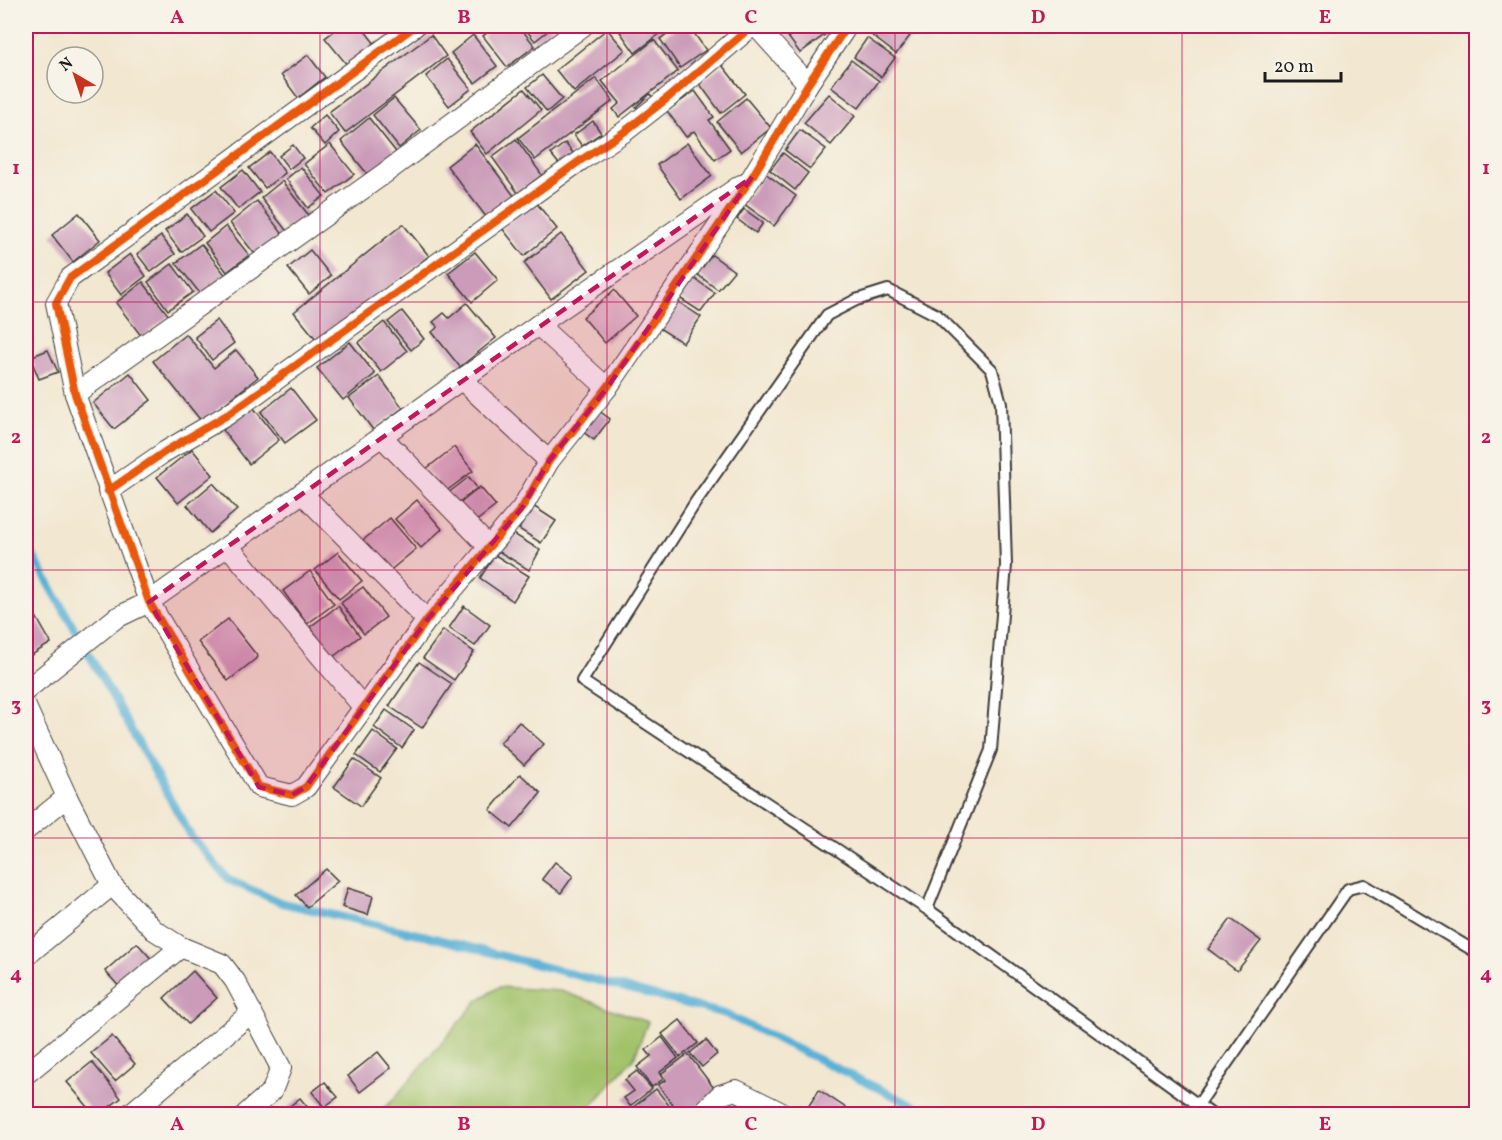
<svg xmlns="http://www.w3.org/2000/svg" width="1502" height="1140" font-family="Vollkorn,serif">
<rect width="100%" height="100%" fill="#f7f3e8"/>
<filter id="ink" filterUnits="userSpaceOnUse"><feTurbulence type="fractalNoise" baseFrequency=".0167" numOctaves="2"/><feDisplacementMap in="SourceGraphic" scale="12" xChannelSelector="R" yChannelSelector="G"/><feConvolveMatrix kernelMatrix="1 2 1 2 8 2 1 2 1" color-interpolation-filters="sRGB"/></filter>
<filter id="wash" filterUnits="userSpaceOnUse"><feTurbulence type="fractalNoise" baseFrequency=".008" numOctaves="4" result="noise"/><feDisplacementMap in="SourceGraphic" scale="24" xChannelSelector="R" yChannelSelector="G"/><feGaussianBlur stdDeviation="1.35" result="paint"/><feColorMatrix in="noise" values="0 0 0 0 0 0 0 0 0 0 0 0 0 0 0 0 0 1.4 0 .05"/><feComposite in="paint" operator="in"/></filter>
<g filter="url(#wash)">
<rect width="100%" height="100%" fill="#f2e7d0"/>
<!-- green -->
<polygon fill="#a2c26a" stroke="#5f6f43" stroke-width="1.5" points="499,987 561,991 648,1022 634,1058 584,1114 376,1114 391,1102 478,1000"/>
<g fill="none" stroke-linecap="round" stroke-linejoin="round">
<!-- stream -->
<polyline stroke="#59b0d6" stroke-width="8" points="26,543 191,836 229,880 282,903 427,936 725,1014 931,1114"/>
</g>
<g id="blocks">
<!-- building -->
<g fill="#cb9bb9">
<polygon points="341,26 361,26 375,44 348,66 325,38"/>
<polygon points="476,26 489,26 481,32"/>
<polygon points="496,26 519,26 535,46 507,67 483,36"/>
<polygon points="523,26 554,26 535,41"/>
<polygon points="616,26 670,26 635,53"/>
<polygon points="678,26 689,26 706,50 680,68 660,39"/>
<polygon points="789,26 822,26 827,33 800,53 783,30"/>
<polygon points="876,26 896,26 910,36 896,54 870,34"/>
<polygon points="607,29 625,50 574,92 556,70"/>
<polygon points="431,35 446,56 345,133 329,112"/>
<polygon points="473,35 497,66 475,83 451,53"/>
<polygon points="867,38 895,58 881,77 854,57"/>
<polygon points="654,40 678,71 619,117 613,109 620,103 602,81"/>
<polygon points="308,55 325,77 298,98 281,75"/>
<polygon points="447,59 471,89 449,106 426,76"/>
<polygon points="851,60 879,81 859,108 831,87"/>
<polygon points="722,65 745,94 721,113 699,83"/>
<polygon points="542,75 562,99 547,112 527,87"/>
<polygon points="596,78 613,101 535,160 518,138"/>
<polygon points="524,89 541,110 487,154 470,132"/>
<polygon points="695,91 714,117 709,120 730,149 715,160 694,131 686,137 667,111"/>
<polygon points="650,94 656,101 642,113 636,107"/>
<polygon points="829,94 855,116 831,145 804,123"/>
<polygon points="394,98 421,130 399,148 373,115"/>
<polygon points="746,98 771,128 741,152 717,122"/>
<polygon points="325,115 339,132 325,145 310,128"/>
<polygon points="369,118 396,152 368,175 341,141"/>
<polygon points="593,121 601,133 582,146 574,135"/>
<polygon points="800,130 826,149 810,169 785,150"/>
<polygon points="516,139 542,175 518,193 492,157"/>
<polygon points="565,143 573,153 559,164 551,154"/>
<polygon points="687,143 712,176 681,199 657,165"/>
<polygon points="330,144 354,174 328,194 304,164"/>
<polygon points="475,144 515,197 487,218 447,166"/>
<polygon points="293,145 303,158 289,169 279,156"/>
<polygon points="270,152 285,173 265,188 249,168"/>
<polygon points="783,153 808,173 795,190 770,170"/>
<polygon points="301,167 324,196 308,208 286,179"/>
<polygon points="243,170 260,192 238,209 221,187"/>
<polygon points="765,173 796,196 774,226 743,203"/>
<polygon points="282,181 310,217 289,234 261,198"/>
<polygon points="216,190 234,213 209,232 191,209"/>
<polygon points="257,201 285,237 258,258 230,223"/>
<polygon points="535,201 557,229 524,256 502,228"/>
<polygon points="744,209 763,223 756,233 737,219"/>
<polygon points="79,213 100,240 73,262 52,235"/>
<polygon points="187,214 203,236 181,252 165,231"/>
<polygon points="403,224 429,256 320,344 294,312"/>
<polygon points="226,226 249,255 227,272 205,243"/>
<polygon points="561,234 589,270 551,299 524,263"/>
<polygon points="161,236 175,254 151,272 137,254"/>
<polygon points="201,244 227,277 202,296 176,263"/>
<polygon points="310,250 331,276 309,294 288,268"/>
<polygon points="475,252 498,280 472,302 448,273"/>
<polygon points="130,254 146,276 121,295 105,273"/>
<polygon points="712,255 734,271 718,290 697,274"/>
<polygon points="172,264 193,292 168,310 148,282"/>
<polygon points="692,277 715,293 701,312 678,297"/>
<polygon points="143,282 169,316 142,337 116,303"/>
<polygon points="26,285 33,297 26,302"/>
<polygon points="614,290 636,316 605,343 583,317"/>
<polygon points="677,301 701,317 683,343 659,328"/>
<polygon points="467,303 496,338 460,367 432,332 438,327 433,322 444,313 449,318"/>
<polygon points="402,311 424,339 411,350 388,322"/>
<polygon points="217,320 234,343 212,360 195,337"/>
<polygon points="384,322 407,351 381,372 358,343"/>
<polygon points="186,334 214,368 236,350 258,377 202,422 153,361"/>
<polygon points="350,342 375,374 343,400 317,368"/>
<polygon points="48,350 58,372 39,379 30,357"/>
<polygon points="130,373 151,400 114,429 93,403"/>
<polygon points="379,376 403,408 373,430 349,398"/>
<polygon points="291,388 316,420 285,443 261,412"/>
<polygon points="253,407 279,440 249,464 223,430"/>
<polygon points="598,410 610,419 594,440 582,431"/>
<polygon points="454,447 473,471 445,492 426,469"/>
<polygon points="192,449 213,475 178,503 157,477"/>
<polygon points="469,477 477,488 455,505 447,494"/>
<polygon points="213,483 237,510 210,533 187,505"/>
<polygon points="480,487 496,506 471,525 456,507"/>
<polygon points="417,500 442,529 421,548 395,519"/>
<polygon points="533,506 556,521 541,543 519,529"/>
<polygon points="390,518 416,549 387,573 362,541"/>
<polygon points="507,530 540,550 529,570 495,549"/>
<polygon points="338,552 362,581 339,599 315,570"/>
<polygon points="495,555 529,576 513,601 480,578"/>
<polygon points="310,571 334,604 307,624 283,591"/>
<polygon points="363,587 386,617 364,634 341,603"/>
<polygon points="26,599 51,643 30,656 26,649"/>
<polygon points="338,606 360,636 333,657 310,627"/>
<polygon points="464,606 490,625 475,646 449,628"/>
<polygon points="228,619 258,657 228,681 198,642"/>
<polygon points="443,630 474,652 454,680 423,658"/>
<polygon points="419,662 452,684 422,728 389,706"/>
<polygon points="386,710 414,730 402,748 374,727"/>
<polygon points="519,722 544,744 524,765 500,743"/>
<polygon points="373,731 397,749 380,772 356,755"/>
<polygon points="354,759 381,778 361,806 334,787"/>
<polygon points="520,774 541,793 512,828 490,810"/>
<polygon points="555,862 573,876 561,893 542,879"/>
<polygon points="326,869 338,881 307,907 296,895"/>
<polygon points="348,888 373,896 368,915 342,907"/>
<polygon points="26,903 31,910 26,915"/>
<polygon points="1231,919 1261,941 1237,971 1208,949"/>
<polygon points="137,943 156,964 124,992 105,971"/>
<polygon points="193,971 217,998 188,1024 164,998"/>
<polygon points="680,1020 698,1043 680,1057 662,1034"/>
<polygon points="112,1036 135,1064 115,1081 91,1053"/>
<polygon points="662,1037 678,1058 659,1073 663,1079 652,1087 637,1067 651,1056 646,1050"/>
<polygon points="706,1040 717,1054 702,1067 690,1053"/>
<polygon points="378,1052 391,1068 360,1092 348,1076"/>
<polygon points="688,1054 717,1092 687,1114 680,1114 658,1085 666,1080 661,1074"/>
<polygon points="92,1062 121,1098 100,1114 94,1114 67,1082"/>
<polygon points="637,1071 652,1089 630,1106 624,1098 634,1091 625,1080"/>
<polygon points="325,1082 338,1097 324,1107 312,1092"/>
<polygon points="656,1089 676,1114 637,1114 632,1108"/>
<polygon points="819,1090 849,1110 846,1114 819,1114 808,1107"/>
<polygon points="300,1098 313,1114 280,1114"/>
<polygon points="738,1103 747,1114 724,1114"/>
</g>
</g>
</g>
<g filter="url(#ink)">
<use href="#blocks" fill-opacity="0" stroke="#3c3a37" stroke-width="1.5"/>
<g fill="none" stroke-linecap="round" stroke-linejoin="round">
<defs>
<g id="lane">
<polyline points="927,909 991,750 1006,565 1001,403 992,370 937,315 888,290 856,300 827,315 697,500 582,681 927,909 1211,1114"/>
<polyline points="1198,1105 1348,889 1364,885 1476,952"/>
</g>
<g id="street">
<polyline points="415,26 70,278 56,303 75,394 149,602 259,787 292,795 306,787 427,620 522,508 549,461 607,388 752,177 808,84 847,26"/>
<polyline points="756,26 808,84"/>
<polyline points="538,325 607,388"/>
<polyline points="462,380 549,461"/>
<polyline points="75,394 385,173 583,26"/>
<polyline points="382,437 488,546"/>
<polyline points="108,491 166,451 227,415 581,160 624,132 670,96 752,26"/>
<polyline points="302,493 427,620"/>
<polyline points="229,547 364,708"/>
<polyline points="26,690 116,618 149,602 538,325 741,185"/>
<polyline points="26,707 67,797 112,885 154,930 181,947 222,964 235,981 281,1068 272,1091 246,1114"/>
<polyline points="26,830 67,797"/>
<polyline points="26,956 112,885"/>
<polyline points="26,1074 181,947"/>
<polyline points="130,1114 252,1012"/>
<polyline points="701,1114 720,1095 736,1090 784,1114"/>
</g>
</defs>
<!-- lane casing -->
<use href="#lane" stroke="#3c3a37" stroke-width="14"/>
<!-- street casing -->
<use href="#street" stroke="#3c3a37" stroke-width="22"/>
<!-- lane -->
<use href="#lane" stroke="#fff" stroke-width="10"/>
<!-- street -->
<use href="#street" stroke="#fff" stroke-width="20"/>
<defs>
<g id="cycleway">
<polyline points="415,26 70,278 56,303 75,394 149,602 259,787 292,795 306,787 427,620 522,508 549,461 607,388 752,177 808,84 847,26"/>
<polyline points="108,491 166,451 227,415 581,160 624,132 670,96 752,26"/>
</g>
</defs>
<!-- cycleway casing -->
<use href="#cycleway" stroke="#f7f3e8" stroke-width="11"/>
<!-- cycleway -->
<use href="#cycleway" stroke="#e8590c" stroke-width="8"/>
</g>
</g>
<!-- marked area -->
<path fill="#c2185b" fill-opacity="0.2" stroke="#c2185b" stroke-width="4.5" stroke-dasharray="12 8" stroke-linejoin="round" d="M752,177l-145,211 -58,73 -27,47 -95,112 -121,167 -14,8 -33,-8 -110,-185z"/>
<!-- grid -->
<path fill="none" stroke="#c2185b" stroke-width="1.5" stroke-opacity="0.55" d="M320,26v1088M607,26v1088M895,26v1088M1182,26v1088M26,302h1450M26,570h1450M26,838h1450"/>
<!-- margin -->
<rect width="1502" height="1140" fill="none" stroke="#f7f3e8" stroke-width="66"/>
<!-- north arrow -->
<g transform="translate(75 75) rotate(321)"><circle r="28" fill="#f7f3e8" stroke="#9f9d96" stroke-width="1.5"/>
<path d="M0-4.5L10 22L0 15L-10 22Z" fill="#c8321e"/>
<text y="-9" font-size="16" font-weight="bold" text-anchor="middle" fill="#1c1c1c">N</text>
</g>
<!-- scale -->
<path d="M1265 72v9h76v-9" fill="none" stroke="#1c1c1c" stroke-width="3"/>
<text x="1274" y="72" font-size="18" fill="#1c1c1c" stroke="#f7f3e8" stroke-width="4.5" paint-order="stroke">20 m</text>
<rect x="33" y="33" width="1436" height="1074" fill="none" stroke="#c2185b" stroke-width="2"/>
<g font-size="20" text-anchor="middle" font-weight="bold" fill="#c2185b">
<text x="177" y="23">A</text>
<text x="464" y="23">B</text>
<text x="751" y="23">C</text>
<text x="1038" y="23">D</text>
<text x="1325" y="23">E</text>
<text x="16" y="174">1</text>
<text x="1486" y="174">1</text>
<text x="16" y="443">2</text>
<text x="1486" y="443">2</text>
<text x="16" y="711">3</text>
<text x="1486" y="711">3</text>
<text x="16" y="980">4</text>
<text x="1486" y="980">4</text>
<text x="177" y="1130">A</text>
<text x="464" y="1130">B</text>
<text x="751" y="1130">C</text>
<text x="1038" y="1130">D</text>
<text x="1325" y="1130">E</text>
</g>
</svg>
